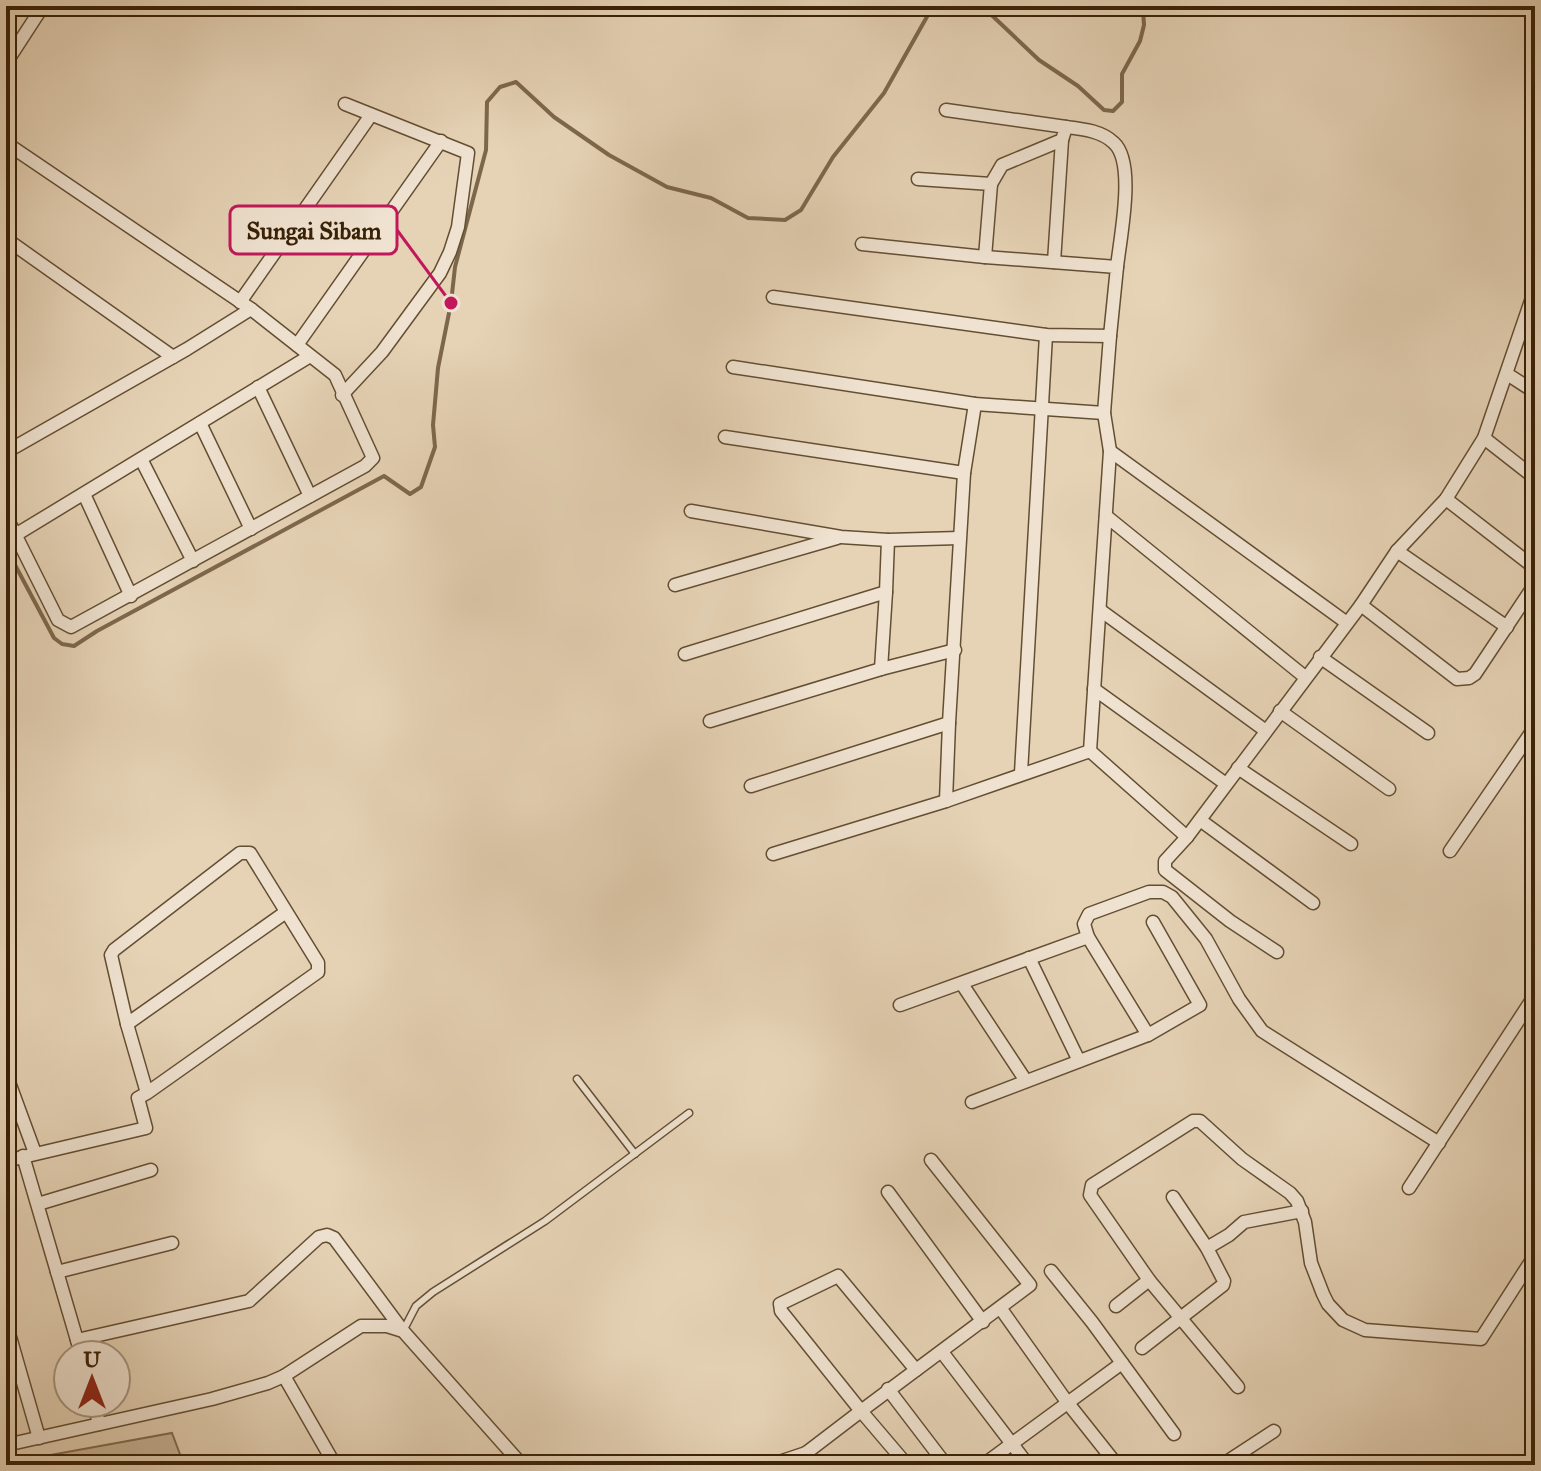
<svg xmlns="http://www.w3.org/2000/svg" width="1541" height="1471" font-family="'IM FELL Great Primer',serif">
<rect width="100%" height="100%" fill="#e6d3b6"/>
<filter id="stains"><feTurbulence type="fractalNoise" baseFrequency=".0025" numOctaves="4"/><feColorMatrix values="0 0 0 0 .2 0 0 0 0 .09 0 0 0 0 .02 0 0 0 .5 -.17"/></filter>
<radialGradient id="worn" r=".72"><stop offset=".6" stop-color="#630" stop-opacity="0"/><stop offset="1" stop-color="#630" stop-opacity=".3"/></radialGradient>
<!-- green -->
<polygon fill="#c9b598" stroke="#816b4f" stroke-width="2" points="172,1433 184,1465 6,1465 6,1463"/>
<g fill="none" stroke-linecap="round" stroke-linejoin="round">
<!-- stream -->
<g stroke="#7d674c" stroke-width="4">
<polyline points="982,6 1039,60 1078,86 1104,110 1113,111 1122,102 1122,74 1140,41 1144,25 1143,10 1137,6"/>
<polyline points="6,548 54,638 62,644 74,646 97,631 384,476 410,494 421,487 435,447 433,425 438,368 451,303 455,267 486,150 487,102 500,87 516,82 554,117 609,155 667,187 711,198 748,218 785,220 801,210 833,157 884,93 933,6"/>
</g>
<defs>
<g id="lane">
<polyline points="577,1079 635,1154"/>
<polyline points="403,1331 416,1306 433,1292 545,1221 689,1113"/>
</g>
<g id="street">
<polyline points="6,63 43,6"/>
<polyline points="946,110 1066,127 1062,140 1002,165 991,184"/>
<path d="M1066,127c17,2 36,4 48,16 22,20 6,95 3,124"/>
<polyline points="6,143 251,309 335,375 373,458 365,466 71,627 58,620 6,516"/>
<polyline points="918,179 991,184 985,257"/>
<polyline points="6,239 173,357"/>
<polyline points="1054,262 1062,140"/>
<polyline points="1535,289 1484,438 1446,499 1397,551 1361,605 1457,679 1469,678 1475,674 1535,584"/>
<polyline points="773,297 1046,335 1110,336 1117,267 985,257 862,244"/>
<polyline points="240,302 371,115"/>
<polyline points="297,345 441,141"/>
<polyline points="733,367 975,404 1104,413"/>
<polyline points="1507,374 1535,392"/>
<polyline points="258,387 310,496"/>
<polyline points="342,395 382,352 440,273 450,252 458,227 468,153 345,104"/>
<polyline points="200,423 251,529"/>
<polyline points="725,437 964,473"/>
<polyline points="1484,438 1535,478"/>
<polyline points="1110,451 1347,623"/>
<polyline points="6,452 187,349 251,309"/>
<polyline points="141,459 193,561"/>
<polyline points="84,494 131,596"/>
<polyline points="1446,499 1535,568"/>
<polyline points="691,511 841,537 888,540 959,538"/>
<polyline points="1106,516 1305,677"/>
<polyline points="17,534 310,356"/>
<polyline points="1397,551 1507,627"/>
<polyline points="675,585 837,538"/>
<polyline points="1100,610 1266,731"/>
<polyline points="685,654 886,592 888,540"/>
<polyline points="1320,657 1428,733"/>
<polyline points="881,669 955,650"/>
<polyline points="1094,689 1226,784"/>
<polyline points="1280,711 1389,789"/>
<polyline points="710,721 881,669 886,592"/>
<polyline points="1090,751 1187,837 1361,605"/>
<polyline points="1238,768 1351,844"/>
<polyline points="1021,773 1046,335"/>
<polyline points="751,786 949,723 964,473 975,404"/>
<polyline points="946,801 949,723"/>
<polyline points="1200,820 1313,903"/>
<polyline points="1187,837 1165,861 1165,870 1230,921 1277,952"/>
<polyline points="1450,851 1535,727"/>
<polyline points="773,854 946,801 1090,751 1110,451 1104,413 1110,336"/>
<polyline points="1029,958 1079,1061"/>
<polyline points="962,984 1026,1081"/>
<polyline points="900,1005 1088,937"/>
<polyline points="127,1024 286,912"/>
<polyline points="1148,1035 1200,1005 1153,922"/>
<polyline points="6,1074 35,1153"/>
<polyline points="972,1102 1148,1035 1088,937 1084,924 1089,914 1149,892 1163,892 1172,897 1206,939 1239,999 1262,1031 1439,1143"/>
<polyline points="23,1156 77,1340"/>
<polyline points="6,1161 146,1128 138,1098 147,1093 318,972 318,963 250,853 240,853 114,950 111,955 127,1024 147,1093"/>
<polyline points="1409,1188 1535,995"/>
<polyline points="888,1192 983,1322"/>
<polyline points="38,1204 151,1170"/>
<polyline points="1207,1248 1229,1235 1244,1222 1302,1211"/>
<polyline points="1051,1271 1092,1322 1174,1434"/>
<polyline points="57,1272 172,1243"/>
<polyline points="1116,1306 1149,1280"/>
<polyline points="1001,1309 1067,1402 1117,1465"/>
<polyline points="6,1323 39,1438"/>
<polyline points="1142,1348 1223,1285 1224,1281 1207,1248 1173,1197"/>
<polyline points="942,1352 1028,1465"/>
<polyline points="81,1355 77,1340 249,1301 319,1237 327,1235 334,1238 403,1331"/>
<polyline points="284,1376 335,1465"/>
<polyline points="1238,1387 1149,1280 1090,1195 1092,1185 1193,1121 1200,1121 1242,1159 1290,1193 1297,1201 1305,1222 1311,1263 1323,1294 1328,1304 1343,1320 1365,1330 1481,1339 1535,1255"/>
<polyline points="888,1389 946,1465"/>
<polyline points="94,1403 99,1424"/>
<polyline points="6,1445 212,1399 268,1383 284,1376 361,1326 387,1326 403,1331 522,1465"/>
<polyline points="770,1465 806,1453"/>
<polyline points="810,1465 805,1459 806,1453 861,1411 781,1311 780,1304 838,1276 916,1370"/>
<polyline points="907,1465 861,1411 1030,1285 931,1160"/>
<polyline points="983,1465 1122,1363"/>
<polyline points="1222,1465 1274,1431"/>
</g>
</defs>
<!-- lane casing -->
<use href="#lane" stroke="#644e32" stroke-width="9"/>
<!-- street casing -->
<use href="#street" stroke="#644e32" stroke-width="15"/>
<!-- lane -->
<use href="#lane" stroke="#efe2d0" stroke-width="6"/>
<!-- street -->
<use href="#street" stroke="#efe2d0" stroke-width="12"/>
</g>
<!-- callouts -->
<path fill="none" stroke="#c2185b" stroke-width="3" d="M451 303L397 230"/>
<circle fill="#c2185b" stroke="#efe2d0" stroke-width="3" cx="451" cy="303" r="8"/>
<rect fill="#efe2d0" stroke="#c2185b" stroke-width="3" x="230" y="206" width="167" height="48" rx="8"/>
<g font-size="24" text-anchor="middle" font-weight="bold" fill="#392106">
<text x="314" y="239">Sungai Sibam</text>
</g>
<!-- margin -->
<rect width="1541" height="1471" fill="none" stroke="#e6d3b6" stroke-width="32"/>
<rect x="8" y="8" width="1525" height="1455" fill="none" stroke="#392106" stroke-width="4"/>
<rect x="16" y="16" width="1509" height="1439" fill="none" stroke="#392106" stroke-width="2"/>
<!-- north arrow -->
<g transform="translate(92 1379)"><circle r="38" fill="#efe2d0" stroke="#a6957f" stroke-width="2"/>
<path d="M0-6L14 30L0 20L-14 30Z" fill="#8f2418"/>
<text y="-12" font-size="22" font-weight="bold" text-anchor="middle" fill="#392106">U</text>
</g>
<rect width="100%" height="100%" filter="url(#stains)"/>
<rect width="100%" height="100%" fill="url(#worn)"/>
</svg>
